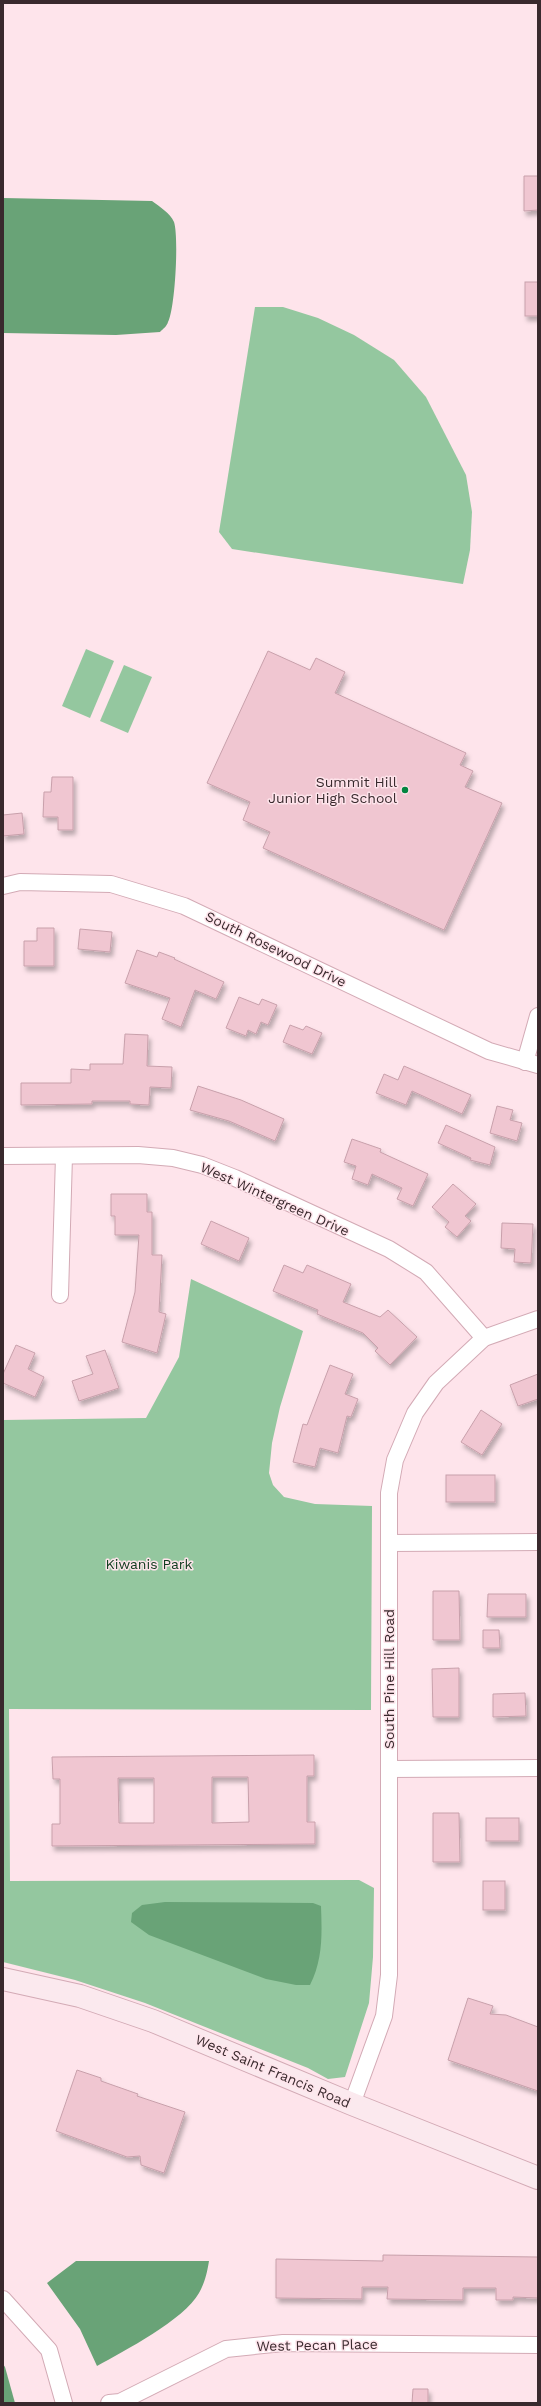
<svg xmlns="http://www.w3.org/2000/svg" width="541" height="2406" font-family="'Work Sans',sans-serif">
<defs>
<filter id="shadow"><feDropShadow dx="2.5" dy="4.5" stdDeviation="2" flood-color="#0004"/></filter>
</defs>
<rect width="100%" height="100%" fill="#fee4eb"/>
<!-- green -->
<g fill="#94c79f">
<polygon points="255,307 283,307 318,318 354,335 394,360 426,397 466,475 472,512 470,550 463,584 232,549 219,532"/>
<polygon points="86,649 114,661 90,718 62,706"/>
<polygon points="124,665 152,677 128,733 100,721"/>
<polygon points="191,1279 303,1331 280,1407 272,1443 269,1473 273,1485 284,1497 315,1504 372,1506 371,1710 9,1709 10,1881 359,1880 374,1888 373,1957 369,2003 345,2077 328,2079 308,2068 145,2003 75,1980 3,1962 3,1420 146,1418 179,1357"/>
</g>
<!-- water -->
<g fill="#69a377">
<path d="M3,198l149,3c8,6 18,12 22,21 5,15 1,87 -6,100 -1,4 -5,7 -8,10l-44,3 -113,-2z"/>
<path d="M165,1902l148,1 8,3c1,28 2,53 -11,79h-14l-30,-6 -117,-44 -18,-13 1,-9 10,-8z"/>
<path d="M76,2261h133c-2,12 -4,21 -10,32 -15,27 -75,58 -102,73l-17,-37 -33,-46z"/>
<polygon points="3,2364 5,2367 15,2403 3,2403"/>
</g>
<!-- building -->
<g fill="#f0c6d1" stroke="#c8a0ab" fill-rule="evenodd" filter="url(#shadow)">
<polygon points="524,176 538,176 538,210 524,211"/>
<rect x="525" y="282" width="13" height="34"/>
<polygon points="268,651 310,670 316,658 345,672 335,693 466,753 460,765 473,771 465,787 502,803 444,930 263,848 270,832 243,820 250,802 207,783"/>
<polygon points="52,777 73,777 73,830 58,830 58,817 43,817 44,792 51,792"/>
<polygon points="22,813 24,834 3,836 3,815"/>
<polygon points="37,928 54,928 54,966 24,966 24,941 37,941"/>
<polygon points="80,929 112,932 110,952 78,949"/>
<polygon points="137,950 157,957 159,952 175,958 174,959 224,982 216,999 195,990 181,1027 162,1019 170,998 125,983"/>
<polygon points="239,997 259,1005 262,999 277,1005 268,1025 261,1022 256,1034 248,1030 246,1036 226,1028"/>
<polygon points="290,1025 303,1030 306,1026 322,1033 312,1054 283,1042"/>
<polygon points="125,1034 148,1035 147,1066 172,1067 171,1088 150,1087 149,1105 130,1104 130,1101 92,1101 92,1104 21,1105 21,1083 71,1083 71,1069 90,1070 90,1064 123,1064"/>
<polygon points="404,1066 471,1095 462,1114 412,1091 406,1105 376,1093 384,1074 398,1080"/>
<polygon points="198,1086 241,1100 284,1119 275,1141 229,1121 190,1110"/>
<polygon points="497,1106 513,1110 510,1120 522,1123 517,1141 490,1133"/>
<polygon points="446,1125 495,1147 490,1165 470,1160 471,1158 438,1143"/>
<polygon points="352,1139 381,1149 380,1152 428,1174 413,1206 397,1199 402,1188 372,1174 368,1185 352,1179 356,1166 344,1162"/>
<polygon points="453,1184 476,1204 465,1216 471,1221 457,1237 445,1227 449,1222 432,1207"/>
<polygon points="111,1194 147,1194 147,1212 152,1212 152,1255 162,1255 159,1312 166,1314 157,1353 122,1342 135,1292 139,1235 115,1235 115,1216 111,1216"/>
<polygon points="211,1221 249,1238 239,1261 201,1244"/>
<polygon points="502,1223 533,1224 531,1263 514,1262 515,1249 501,1248"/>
<polygon points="284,1265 303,1273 307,1265 351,1284 343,1302 380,1317 388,1310 417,1337 390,1365 375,1351 378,1348 363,1333 317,1314 318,1310 273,1291"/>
<polygon points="16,1345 35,1353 28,1369 44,1377 35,1397 3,1383 3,1374"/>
<polygon points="105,1350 119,1388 79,1401 72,1381 93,1374 86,1356"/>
<polygon points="330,1365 353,1374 345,1394 358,1399 351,1417 347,1416 338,1453 320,1448 315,1467 293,1462 303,1424 307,1425"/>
<polygon points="538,1374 538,1399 518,1406 510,1385"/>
<polygon points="481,1410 502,1424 482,1455 461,1442"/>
<rect x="446" y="1475" width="49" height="27"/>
<polygon points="433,1591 459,1591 460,1640 433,1640"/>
<polygon points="488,1594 526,1594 526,1617 487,1617"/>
<polygon points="483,1630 499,1630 500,1648 483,1648"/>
<polygon points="459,1668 459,1717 433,1717 432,1669"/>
<polygon points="525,1693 526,1716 493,1717 493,1694"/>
<path d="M314,1755v21h-7v46h8v22l-263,2v-22h8v-45h-7l-1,-22zM212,1777h36l1,45 -37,1zM118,1778h36v45h-35z"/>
<polygon points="433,1813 459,1813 460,1862 433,1862"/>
<rect x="486" y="1818" width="33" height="23"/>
<rect x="483" y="1881" width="22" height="29"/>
<polygon points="468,1998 493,2006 490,2014 506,2015 538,2027 538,2091 448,2060"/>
<polygon points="77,2070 101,2078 101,2081 138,2094 137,2096 185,2112 164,2173 141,2165 140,2156 127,2157 56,2131"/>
<polygon points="383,2255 538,2257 538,2298 513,2297 513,2300 496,2300 496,2288 463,2288 463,2300 387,2299 388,2287 362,2287 362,2299 276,2298 276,2259 383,2261"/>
<polygon points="413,2389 428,2389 428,2403 412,2403"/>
</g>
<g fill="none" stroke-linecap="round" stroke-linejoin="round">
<defs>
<g id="street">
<polyline points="3,886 20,882 111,884 184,906 489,1051 538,1065"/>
<polyline points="525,1062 538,1016"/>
<polyline points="3,1156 138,1155 173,1158 202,1165 235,1178 389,1249 426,1272 484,1338"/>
<polyline points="60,1295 64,1156"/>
<polyline points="389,1543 538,1542"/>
<polyline points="389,1769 538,1768"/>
<polyline points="352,2104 384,2016 389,1975 389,1493 395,1460 415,1413 436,1383 484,1338 538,1319"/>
<polyline points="3,2299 49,2350 64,2403"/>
<polyline points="109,2403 120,2402 226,2349 283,2343 538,2345"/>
</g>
<polyline id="secondary" points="3,1979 80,1996 153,2021 352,2104 538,2178"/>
</defs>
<!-- street casing -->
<use href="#street" stroke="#d3aab5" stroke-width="18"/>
<!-- secondary casing -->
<use href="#secondary" stroke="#d3aab5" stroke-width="24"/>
<!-- street -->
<use href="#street" stroke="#fff" stroke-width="16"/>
<!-- secondary -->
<use href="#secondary" stroke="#fbe9ee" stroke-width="22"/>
</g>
<!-- markers -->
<circle fill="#038540" stroke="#fee4eb" stroke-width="1.5" cx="405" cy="790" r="4"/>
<g text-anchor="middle" stroke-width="3" stroke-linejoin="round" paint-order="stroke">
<!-- poi labels -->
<g font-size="14" fill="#39292d" stroke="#fee4eb" text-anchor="end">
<text x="397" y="787">Summit Hill<tspan x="397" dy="16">Junior High School</tspan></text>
</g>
<!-- street labels -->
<g font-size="14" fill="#39292d" stroke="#fee4eb">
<text transform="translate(276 949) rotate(26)" y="5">South Rosewood Drive</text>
<text transform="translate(275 1199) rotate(24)" y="5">West Wintergreen Drive</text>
<text transform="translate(389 1679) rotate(-90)" y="5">South Pine Hill Road</text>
<text transform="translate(273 2071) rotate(23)" y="5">West Saint Francis Road</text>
<text transform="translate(317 2345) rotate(-1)" y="5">West Pecan Place</text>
</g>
<!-- park labels -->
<g font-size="14" fill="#0e3b1d" stroke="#fee4eb">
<text x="149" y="1569">Kiwanis Park</text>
</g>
</g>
<!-- border -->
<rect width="541" height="2406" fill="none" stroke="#39292d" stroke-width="8"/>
</svg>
